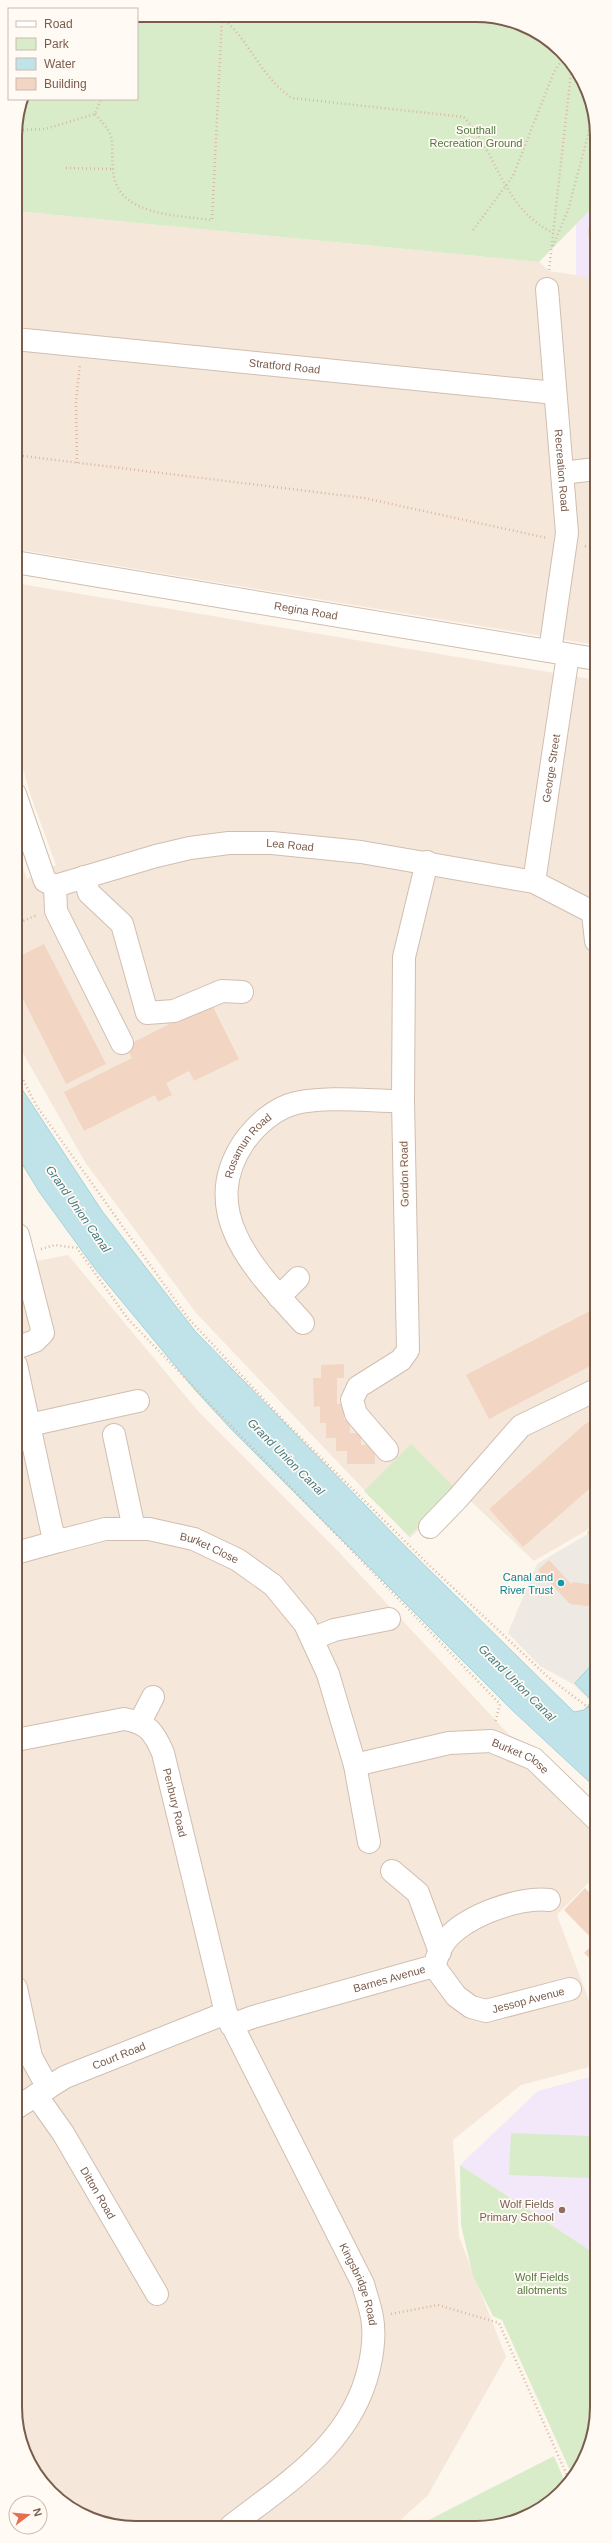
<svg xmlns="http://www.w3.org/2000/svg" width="612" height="2543" font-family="Arial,sans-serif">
<rect width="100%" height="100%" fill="#fdf6ec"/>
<!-- residential -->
<g fill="#f5e8da">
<polygon points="15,211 539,262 549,271 596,278 596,645 15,549"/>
<polygon points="15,583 596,680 596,1525 534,1561 459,1490 410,1538 196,1313 85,1162 16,1041 16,847 27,879 56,865 30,794 15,740"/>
<polygon points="68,1255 198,1411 335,1548 597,1829 597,1874 557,1915 597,2022 597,2065 521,2085 453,2140 459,2237 506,2357 428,2495 393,2527 112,2526 75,2512 45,2487 27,2461 16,2423 16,1265"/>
</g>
<!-- industrial -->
<polygon fill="#efe9e4" points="596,1529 597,1707 573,1684 540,1666 508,1633 537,1564"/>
<!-- education -->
<g fill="#f3e8fa">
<polygon points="596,199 596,278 576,276 576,218"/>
<polygon points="597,2075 597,2255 460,2165 538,2091"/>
</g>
<!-- green -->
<g fill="#d8ecc9">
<path d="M137,15l363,2c12,5 27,8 37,15 68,41 59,103 59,172l-57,58 -524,-51v-83l7,-29h115z"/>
<polygon points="411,1444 456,1489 409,1536 364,1491"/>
<polygon points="511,2133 591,2136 589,2178 509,2175"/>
<polygon points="460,2165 597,2255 597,2415 588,2454 573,2477 502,2320 493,2316 473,2276 461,2225"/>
<polygon points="554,2456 567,2487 536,2512 492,2527 415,2527"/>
</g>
<!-- water -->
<polygon fill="#bfe3e8" stroke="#a5d3da" points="16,1080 102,1211 195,1331 405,1546 574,1712 584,1710 592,1701 575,1683 596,1660 594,1732 597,1735 597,1789 513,1711 231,1429 196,1391 96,1270 40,1193 16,1154"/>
<!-- building -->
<g fill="#f3d5c3">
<polygon points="596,202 596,214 595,214 594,204"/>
<polygon points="596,228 596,266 590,258 588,229"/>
<polygon points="44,944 106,1064 66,1084 16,985 16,958"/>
<polygon points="211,1003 239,1059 194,1081 189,1071 166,1083 172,1095 158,1102 155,1095 84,1131 64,1092 132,1058 126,1046"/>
<polygon points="596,1308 596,1363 489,1419 466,1375"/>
<polygon points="344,1364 344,1378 337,1378 337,1404 344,1404 344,1420 350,1420 350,1433 361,1433 361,1445 375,1444 375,1464 347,1464 347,1451 336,1451 336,1438 326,1438 326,1423 320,1423 320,1406 314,1407 313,1378 321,1378 321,1365"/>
<polygon points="596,1418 596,1483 523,1547 489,1509 585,1424"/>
<polygon points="596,1527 596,1551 587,1532"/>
<polygon points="549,1560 572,1585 572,1582 596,1585 596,1607 570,1604 538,1570"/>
<polygon points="585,1888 597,1900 597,1965 584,1953 595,1942 564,1910"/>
<polygon points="597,1983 597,1997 590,1990"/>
</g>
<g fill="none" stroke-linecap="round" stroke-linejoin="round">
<defs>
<g id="minor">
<path id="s1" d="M547,289l20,244 -17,118"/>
<path id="s2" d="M15,339l540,54"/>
<polyline points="562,473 596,469"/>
<path id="s3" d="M15,562l581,97"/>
<path id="s4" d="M15,794l30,87 10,5 101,-30 34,-8 39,-5h43l89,9 173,30 62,32"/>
<polyline points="84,877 89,893 122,924 147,1013 174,1011 222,991 242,992"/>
<path id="s5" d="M534,882l34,-227"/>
<polyline points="55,886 56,911 122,1043"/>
<polyline points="593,913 596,941"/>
<polyline points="279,1297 298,1278"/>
<path id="s6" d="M303,1323c-46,-51 -107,-110 -59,-181 12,-17 31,-34 52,-39 34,-7 72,-2 107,-2"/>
<polyline points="16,1348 35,1341 43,1333 18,1235"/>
<path id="s7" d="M16,1365l36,166 7,10 46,-12h44l45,10 44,21 35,25 32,39 23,50 27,91"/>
<polyline points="29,1425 138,1401"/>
<polyline points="114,1435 134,1529"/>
<polyline points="387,1450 356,1414 352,1400 358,1387 401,1360 408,1350 403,1101 404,957 427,862"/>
<polyline points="430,1527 457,1499 521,1426 596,1390"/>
<polyline points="16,1553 59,1541"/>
<polyline points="312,1639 334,1630 389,1619"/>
<polyline points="140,1722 153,1697"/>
<path id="s8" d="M16,1740l108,-21c24,4 30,13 39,34l63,260 137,271c3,11 7,22 9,33 3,17 1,34 -3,51 -17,75 -81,114 -138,158"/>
<path id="s9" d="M369,1842l-14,-77 94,-22 42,-2 43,18 63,61"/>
<polyline points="392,1871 418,1893 440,1952"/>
<path id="s10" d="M434,1966l22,30 15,11 15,4 84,-22"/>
<polyline points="16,1988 31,2057 48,2088"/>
<path id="s11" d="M231,2025l22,-8 181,-51c3,-7 4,-14 8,-20 15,-28 77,-50 107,-46"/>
<path id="s12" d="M36,2095l27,38 94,161"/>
<path id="s13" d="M16,2108l49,-31 161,-64"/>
</g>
</defs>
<!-- minor casing -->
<use href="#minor" stroke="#d1beb0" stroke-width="24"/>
<!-- path -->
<g stroke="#d9b8a5" stroke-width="2.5" stroke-dasharray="1 3" stroke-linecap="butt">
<polyline points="209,15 222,18 222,16"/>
<path d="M222,18c28,22 39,60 70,80l172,19c35,39 38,90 89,116"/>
<polyline points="137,24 157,15"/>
<path d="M95,114c24,26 15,25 18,56 3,46 63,45 99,50l10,-202"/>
<polyline points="15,130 45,129 95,114 101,99"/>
<polyline points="66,168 112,169"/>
<polyline points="473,230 513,176 554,72 565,55"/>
<polyline points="553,246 568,210 594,113"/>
<polyline points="549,270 572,64"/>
<polyline points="15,455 364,498 547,538"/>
<polyline points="77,463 76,402 80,364"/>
<polyline points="585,546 596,549"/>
<polyline points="16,924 37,915"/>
<polyline points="16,1066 36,1105 188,1318 286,1423 430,1566 548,1677 597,1714"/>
<polyline points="41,1249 55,1245 77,1248 128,1319 500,1704 495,1723"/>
<polyline points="391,2314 438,2305 499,2323 570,2482"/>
</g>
<!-- minor -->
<use href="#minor" stroke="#fff" stroke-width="22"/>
</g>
<!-- markers -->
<circle fill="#0f9aa8" stroke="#fffaf3" stroke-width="1.5" cx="561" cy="1583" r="4"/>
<circle fill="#8d6e63" stroke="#fffaf3" stroke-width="1.5" cx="562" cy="2210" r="4"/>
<g text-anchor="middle" stroke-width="3.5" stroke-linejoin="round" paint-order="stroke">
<!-- park labels -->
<g font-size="11" fill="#537a41" stroke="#fffaf3">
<text x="476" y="134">Southall<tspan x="476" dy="13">Recreation Ground</tspan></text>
<text x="542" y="2281">Wolf Fields<tspan x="542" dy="13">allotments</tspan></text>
</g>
<!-- street labels -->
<g font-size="11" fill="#7a5c4d" stroke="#fffaf3">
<text dy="4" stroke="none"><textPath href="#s2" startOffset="271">Stratford Road</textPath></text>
<text dy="4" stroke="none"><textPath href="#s1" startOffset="182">Recreation Road</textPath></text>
<text dy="4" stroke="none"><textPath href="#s3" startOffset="295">Regina Road</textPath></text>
<text dy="4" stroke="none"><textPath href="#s5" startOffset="115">George Street</textPath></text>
<text dy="4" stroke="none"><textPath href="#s4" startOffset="344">Lea Road</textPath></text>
<text dy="4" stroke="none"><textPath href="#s6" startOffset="208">Rosamun Road</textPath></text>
<text transform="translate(404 1174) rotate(-91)" y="4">Gordon Road</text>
<text dy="4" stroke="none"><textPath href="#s7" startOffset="337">Burket Close</textPath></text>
<text dy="4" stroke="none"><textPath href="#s9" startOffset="250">Burket Close</textPath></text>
<text dy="4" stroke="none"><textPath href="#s8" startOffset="216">Penbury Road</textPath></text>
<text dy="4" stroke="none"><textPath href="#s11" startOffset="165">Barnes Avenue</textPath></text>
<text dy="4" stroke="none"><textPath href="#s10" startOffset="115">Jessop Avenue</textPath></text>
<text dy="4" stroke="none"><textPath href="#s13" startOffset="116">Court Road</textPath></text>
<text dy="4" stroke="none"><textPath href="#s12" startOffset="116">Ditton Road</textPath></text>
<text dy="4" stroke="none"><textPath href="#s8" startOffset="735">Kingsbridge Road</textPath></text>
</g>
<!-- culture labels -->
<g font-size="11" fill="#0d838f" stroke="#fffaf3" text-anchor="end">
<text x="553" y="1581">Canal and<tspan x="553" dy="13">River Trust</tspan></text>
</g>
<!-- education labels -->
<g font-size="11" fill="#785e54" stroke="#fffaf3" text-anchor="end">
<text x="554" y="2208">Wolf Fields<tspan x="554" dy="13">Primary School</tspan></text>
</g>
<!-- water labels -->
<g font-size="12" font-style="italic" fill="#437c86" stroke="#fffaf3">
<text transform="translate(78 1209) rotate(55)" y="4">Grand Union Canal</text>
<text transform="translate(286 1457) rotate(45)" y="4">Grand Union Canal</text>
<text transform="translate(517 1683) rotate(45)" y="4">Grand Union Canal</text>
</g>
</g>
<!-- crop -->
<path d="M0 0H612V2543H0ZM136 22H476A114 114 0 0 1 590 136V2407A114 114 0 0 1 476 2521H136A114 114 0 0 1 22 2407V136A114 114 0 0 1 136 22Z" fill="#fffaf3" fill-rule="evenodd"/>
<path fill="none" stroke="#7a5c4d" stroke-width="2" d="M136 22H476A114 114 0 0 1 590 136V2407A114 114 0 0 1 476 2521H136A114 114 0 0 1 22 2407V136A114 114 0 0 1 136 22Z"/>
<!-- legend -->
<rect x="8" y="8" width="130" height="92" fill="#fffaf3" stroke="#cabbb1"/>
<rect x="16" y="21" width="20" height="6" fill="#ffffff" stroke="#cabbb1"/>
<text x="44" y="28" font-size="12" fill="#7a5c4d">Road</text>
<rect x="16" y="38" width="20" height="12" fill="#d8ecc9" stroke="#cabbb1"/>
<text x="44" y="48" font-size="12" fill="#7a5c4d">Park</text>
<rect x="16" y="58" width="20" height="12" fill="#bfe3e8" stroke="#cabbb1"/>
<text x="44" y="68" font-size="12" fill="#7a5c4d">Water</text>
<rect x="16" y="78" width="20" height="12" fill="#f3d5c3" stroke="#cabbb1"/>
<text x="44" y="88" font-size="12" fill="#7a5c4d">Building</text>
<!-- north arrow -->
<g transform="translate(28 2515) rotate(74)"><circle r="19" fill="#fffaf3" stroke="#cabbb1"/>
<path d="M0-3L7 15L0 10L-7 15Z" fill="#e76f51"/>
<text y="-6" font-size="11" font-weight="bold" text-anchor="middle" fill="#7a5c4d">N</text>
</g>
</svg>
